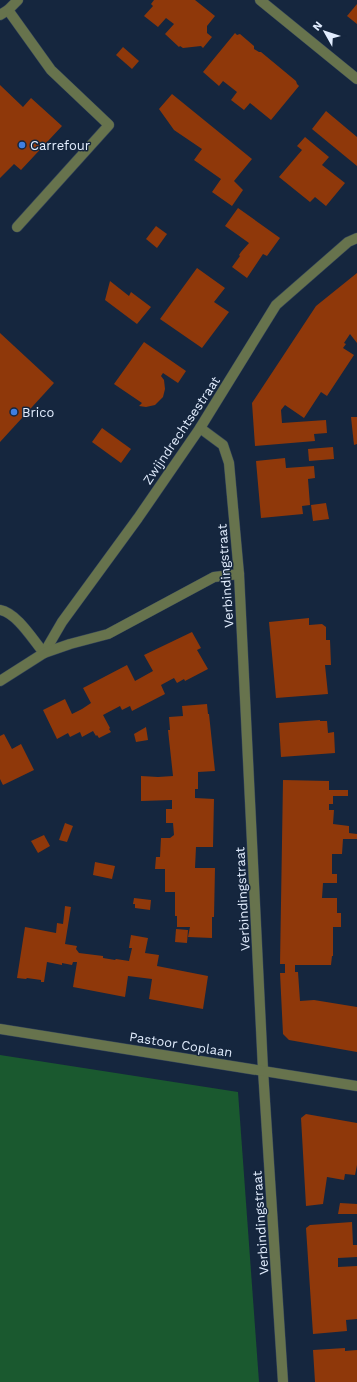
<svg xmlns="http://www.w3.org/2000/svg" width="357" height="1382" font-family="'Work Sans',sans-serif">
<rect width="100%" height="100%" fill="#15263e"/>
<!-- green -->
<polygon fill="#1a592f" points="0,1055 238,1092 259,1382 0,1382"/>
<!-- building -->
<g fill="#8f380a">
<polygon points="154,0 195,0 215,16 207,26 207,33 212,37 203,48 201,46 183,48 180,46 179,47 165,34 174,24 166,18 158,27 144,16 153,6 151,4"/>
<polygon points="357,4 357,24 347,16"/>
<polygon points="235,33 237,35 240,34 254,46 254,49 259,52 261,52 296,81 297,84 299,86 271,120 250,103 244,110 231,100 237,92 223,81 219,86 203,72"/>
<polygon points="123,47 139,61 132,69 116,55"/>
<polygon points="0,85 23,107 31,98 62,126 21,170 14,164 0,178"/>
<polygon points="172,94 252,159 234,181 243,190 232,206 212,192 221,179 194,160 202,149 174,130 159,109"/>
<polygon points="326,111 357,137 357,166 312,129"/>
<polygon points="305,137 329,157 322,165 345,183 326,206 315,197 310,202 279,177 302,150 297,146"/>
<polygon points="238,208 280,238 267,256 263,254 247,278 232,267 240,256 239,255 241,252 249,243 225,226"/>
<polygon points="156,226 167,234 157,248 146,239"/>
<polygon points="197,268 225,288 214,302 229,312 202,348 160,319"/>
<polygon points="357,273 357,343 350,334 344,343 346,344 343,348 354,355 327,396 321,392 304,418 285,405 281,410 282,423 326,420 327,433 314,434 315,441 255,446 252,403 316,306"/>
<polygon points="110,281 129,296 131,292 151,307 137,324 105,300"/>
<polygon points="0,333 54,383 0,442"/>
<polygon points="144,342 186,371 178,383 163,373 161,376 164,380 165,389 163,397 155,405 146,407 139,406 142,403 114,384"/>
<polygon points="351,417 357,417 357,444 354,445"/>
<polygon points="102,428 131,449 121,463 92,442"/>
<polygon points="333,447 334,459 309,461 308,449"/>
<polygon points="285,458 286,468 314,466 315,478 308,479 310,505 302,506 303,514 261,518 256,461"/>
<polygon points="326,503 329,519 313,521 311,505"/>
<polygon points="309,618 309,625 322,624 326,627 326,640 330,640 331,665 325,665 328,694 276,698 269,622"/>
<polygon points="192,632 201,648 197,650 208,669 185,681 184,679 177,683 174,678 161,685 165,694 132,711 130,706 122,710 120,706 103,715 110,728 109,729 111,732 99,738 97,735 96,736 93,731 82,737 80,732 70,737 68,733 57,739 43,710 65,699 72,714 82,709 91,703 83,688 127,665 135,681 153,671 144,655"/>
<polygon points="207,704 208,714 209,714 215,771 198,772 198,789 195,789 195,798 214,799 213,847 196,847 195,868 215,868 214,917 212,917 212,938 188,937 190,927 177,927 177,916 175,916 175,892 165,892 165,869 155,869 156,857 160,857 161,838 170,838 174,835 173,823 166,823 166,809 172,809 172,800 141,801 141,776 158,777 173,776 168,730 170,730 169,717 183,716 182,706"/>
<polygon points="320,720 320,721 327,721 328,733 334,732 335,753 281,757 279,723"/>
<polygon points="146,727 148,740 136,742 134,734"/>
<polygon points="4,734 12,749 21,744 34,770 3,785 0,779 0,736"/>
<polygon points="283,780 329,781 329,790 348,790 348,796 333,796 333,804 329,804 329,810 334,810 333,824 349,826 349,833 357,834 357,839 343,839 342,854 332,854 332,874 337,874 337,883 323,883 322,898 337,898 337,913 341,913 341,927 333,927 333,956 332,956 331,965 295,965 295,972 298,972 300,1001 314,1000 357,1007 357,1052 289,1040 283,1034 280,973 285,973 285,964 280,964"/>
<polygon points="65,823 73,826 67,842 59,840"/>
<polygon points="44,835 50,846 38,853 31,841"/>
<polygon points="95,862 115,866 112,879 93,875"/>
<polygon points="134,898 151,900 150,910 135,908 135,904 133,904"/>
<polygon points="65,906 71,907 65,944 77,946 76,949 79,953 103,956 103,958 115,960 116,959 129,961 132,948 129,948 131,935 148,938 145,953 159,955 157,966 208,976 203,1009 149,999 152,979 128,976 125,997 73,987 77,962 73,962 72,965 62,963 62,965 47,962 44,982 41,982 41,980 27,978 26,979 17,978 25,927 56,933 57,923 63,924"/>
<polygon points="176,929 188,930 187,943 175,942"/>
<polygon points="306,1114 357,1123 357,1165 355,1175 345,1174 344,1180 327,1177 323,1204 306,1206 301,1118"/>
<polygon points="340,1203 357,1204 357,1214 338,1214"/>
<polygon points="352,1222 353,1245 357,1245 357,1257 338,1258 338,1267 357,1266 357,1319 346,1320 347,1331 313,1334 306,1228 310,1225"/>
<polygon points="345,1348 345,1351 357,1350 357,1382 315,1382 313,1350"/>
</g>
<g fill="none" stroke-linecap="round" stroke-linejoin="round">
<defs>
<g id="minor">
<polyline points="260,0 357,79"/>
<polyline points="8,10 51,70 109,125 17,227"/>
<polyline points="0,15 8,10 18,0"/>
<polyline points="200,428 223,445 229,463 239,574 263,1070 283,1382"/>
<path d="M0,610c17,3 33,30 44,43"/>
<polyline points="44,653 62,622 138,518 200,428 276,305 348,242 357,238"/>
<polyline points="0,681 44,653 70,644 108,634 214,577 239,574"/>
<polyline points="0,1029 357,1086"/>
</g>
</defs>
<!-- minor casing -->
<use href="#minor" stroke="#324259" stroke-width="11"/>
<!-- minor -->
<use href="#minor" stroke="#67734d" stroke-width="10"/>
</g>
<!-- markers -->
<g fill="#3f7fe0" stroke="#15263e" stroke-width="1.5">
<circle cx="22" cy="145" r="4"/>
<circle cx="14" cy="412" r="4"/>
</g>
<g text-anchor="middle" stroke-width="3" stroke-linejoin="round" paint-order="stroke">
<!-- poi labels -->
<g font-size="13" fill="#e2edfe" stroke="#15263e" text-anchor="start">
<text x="30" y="150">Carrefour</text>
<text x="22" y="417">Brico</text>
</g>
<!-- street labels -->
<g font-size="13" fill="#e2edfe" stroke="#15263e">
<text transform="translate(181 430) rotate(-56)" y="5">Zwijndrechtsestraat</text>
<text transform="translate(225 576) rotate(-94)" y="5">Verbindingstraat</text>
<text transform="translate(242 899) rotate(-93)" y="5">Verbindingstraat</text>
<text transform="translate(181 1044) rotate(9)" y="5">Pastoor Coplaan</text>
<text transform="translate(260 1223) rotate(-94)" y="5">Verbindingstraat</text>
</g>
</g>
<!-- north arrow -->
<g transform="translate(325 32) rotate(309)" stroke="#15263e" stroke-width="3" paint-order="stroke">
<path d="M0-3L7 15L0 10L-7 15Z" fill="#e2edfe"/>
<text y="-6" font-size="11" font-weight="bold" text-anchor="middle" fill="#e2edfe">N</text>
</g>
</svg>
